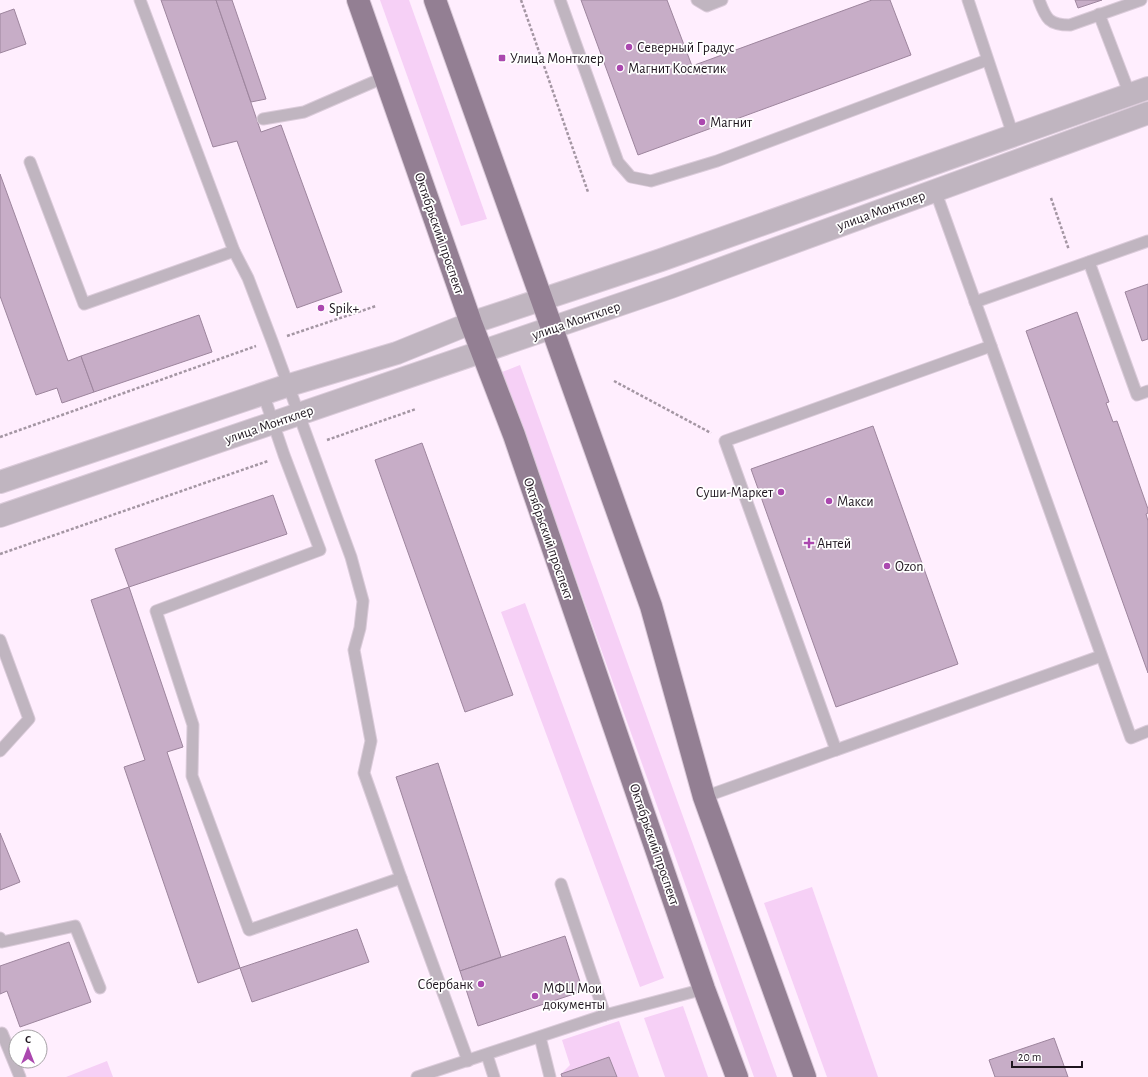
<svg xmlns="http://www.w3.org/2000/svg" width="1148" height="1077" font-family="'Alegreya Sans',sans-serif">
<rect width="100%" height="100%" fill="#ffeefe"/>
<!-- green -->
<g fill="#f6d0f6">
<polygon points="380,0 409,0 487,219 461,226"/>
<polygon points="520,365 777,1077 754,1077 502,372"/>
<polygon points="525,603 664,978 640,987 501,612"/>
<polygon points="812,887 878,1077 827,1077 764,903"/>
<polygon points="683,1006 708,1077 665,1077 644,1018"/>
<polygon points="619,1021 639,1077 617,1077 609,1057 561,1074 570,1065 562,1040"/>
<polygon points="107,1061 113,1077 66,1077"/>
</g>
<!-- building -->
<g fill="#c7adc7" stroke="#9d859d">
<polygon points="161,0 216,0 261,132 281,125 342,292 297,308 237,141 213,147"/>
<polygon points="216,0 232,0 266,99 251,102"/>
<polygon points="581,0 667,0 692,66 872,0 890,0 911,55 638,155"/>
<polygon points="1075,0 1102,0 1078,8"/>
<polygon points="14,9 26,44 0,53 0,14"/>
<polygon points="0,174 68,361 81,356 94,392 62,403 57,388 36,395 0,296"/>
<polygon points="1148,284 1148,339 1142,341 1125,292"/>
<polygon points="1077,312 1109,402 1106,403 1113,422 1117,421 1148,509 1148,513 1146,514 1148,521 1148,673 1026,331"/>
<polygon points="199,315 212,352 94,392 81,356"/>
<polygon points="873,426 958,664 836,707 751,469"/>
<polygon points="422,443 513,695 465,712 375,460"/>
<polygon points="273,495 287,534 129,587 115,549"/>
<polygon points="129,587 183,747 167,752 240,968 198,983 124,767 145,760 91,600"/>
<polygon points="438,763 501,957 460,971 396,777"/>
<polygon points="0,833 20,882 0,890"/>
<polygon points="357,929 369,962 252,1002 240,968"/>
<polygon points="565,936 583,991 478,1026 460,971"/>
<polygon points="69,942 91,1002 20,1027 7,991 0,994 0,966"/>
<polygon points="1054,1038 1068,1077 995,1077 989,1060"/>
<polygon points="609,1057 617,1077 562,1077 561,1074"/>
</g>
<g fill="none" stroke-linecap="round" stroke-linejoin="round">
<defs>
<g id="service">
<polyline points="140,0 234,251"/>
<polyline points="560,0 618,162 631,177 651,181 717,161 987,60"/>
<polyline points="697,0 707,6 722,0"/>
<polyline points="968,0 1013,135"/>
<path d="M1039,0c7,19 10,25 31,25l71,-25"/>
<polyline points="1099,14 1130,95"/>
<polyline points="263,119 304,112 385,77"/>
<polyline points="30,162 84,304 234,251 248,278 272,341 351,557 363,601 360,628 354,650 371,741 364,773 401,878"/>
<polyline points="1089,262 1137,395 1148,391"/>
<polyline points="975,302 1148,241"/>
<polyline points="991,346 1131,738 1148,731"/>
<polyline points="263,393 284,455 320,550 156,611 193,725 192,776 249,930 401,878 468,1061"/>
<polyline points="0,640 29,719 0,751"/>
<polyline points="836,750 1101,656"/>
<polyline points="704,797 836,750 725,441 991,346 935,190"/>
<polyline points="561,884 605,1015"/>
<polyline points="0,938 2,942 75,926 100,988"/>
<polyline points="2,1033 20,1077"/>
<polyline points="540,1037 550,1077"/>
<polyline points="487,1055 494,1077"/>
<polyline points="417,1077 605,1015 704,989"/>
</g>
<g id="tertiary">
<polyline points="0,482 286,386 397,353 471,323 661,260 1148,88"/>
<polyline points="0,516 671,287 1148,113"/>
</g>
<g id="primary">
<polyline points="358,0 471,323 514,435 704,989 737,1077"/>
<polyline points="435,0 651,606 704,797 805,1077"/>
</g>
</defs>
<!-- service casing -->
<use href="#service" stroke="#dbcbda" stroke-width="13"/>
<!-- tertiary casing -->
<use href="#tertiary" stroke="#dbcbda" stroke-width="24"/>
<!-- primary casing -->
<use href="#primary" stroke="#dbcbda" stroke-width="24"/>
<!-- path -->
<g stroke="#a496a3" stroke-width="2.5" stroke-dasharray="3 2" stroke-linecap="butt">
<polyline points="521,0 588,192"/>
<polyline points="1051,198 1069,250"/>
<polyline points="287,336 376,306"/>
<polyline points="614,381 711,433"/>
<polyline points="0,437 256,346"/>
<polyline points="327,440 416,409"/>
<polyline points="0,554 268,461"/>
</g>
<!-- service -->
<use href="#service" stroke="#c0b5c0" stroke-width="11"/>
<!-- tertiary -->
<use href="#tertiary" stroke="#c0b5c0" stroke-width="22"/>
<!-- primary -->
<use href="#primary" stroke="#937f93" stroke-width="22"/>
</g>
<!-- markers -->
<g fill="#ab48af" stroke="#fff" stroke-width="1.5">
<circle cx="629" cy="47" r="4"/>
<rect x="498" y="54" width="8" height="8" rx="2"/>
<circle cx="620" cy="68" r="4"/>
<circle cx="702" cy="122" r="4"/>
<circle cx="321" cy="308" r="4"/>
<circle cx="781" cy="492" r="4"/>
<circle cx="829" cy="501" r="4"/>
<path d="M807 537h4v4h4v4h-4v4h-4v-4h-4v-4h4z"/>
<circle cx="887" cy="566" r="4"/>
<circle cx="481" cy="984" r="4"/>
<circle cx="535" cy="996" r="4"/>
</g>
<g text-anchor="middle" stroke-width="3.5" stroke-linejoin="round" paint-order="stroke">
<!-- poi labels -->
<g font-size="14" fill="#1f161f" stroke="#fff" text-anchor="start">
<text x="637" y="52">Северный Градус</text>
<text x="510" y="63">Улица Монтклер</text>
<text x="628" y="73">Магнит Косметик</text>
<text x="710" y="127">Магнит</text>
<text x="329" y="313">Spik+</text>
<text x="773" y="497" text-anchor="end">Суши-Маркет</text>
<text x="837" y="506">Макси</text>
<text x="817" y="548">Антей</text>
<text x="895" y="571">Ozon</text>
<text x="473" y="989" text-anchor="end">Сбербанк</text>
<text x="543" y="993">МФЦ Мои<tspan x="543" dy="16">документы</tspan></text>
</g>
<!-- street labels -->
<g font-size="14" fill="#1f161f" stroke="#fff">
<text transform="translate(881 210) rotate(-20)" y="5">улица Монтклер</text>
<text transform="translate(440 233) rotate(71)" y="5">Октябрьский проспект</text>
<text transform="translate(576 320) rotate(-19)" y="5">улица Монтклер</text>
<text transform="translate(269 424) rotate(-19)" y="5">улица Монтклер</text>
<text transform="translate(549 538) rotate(71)" y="5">Октябрьский проспект</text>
<text transform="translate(655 844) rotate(71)" y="5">Октябрьский проспект</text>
</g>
</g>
<!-- north arrow -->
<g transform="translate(28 1049)"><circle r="19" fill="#ffffff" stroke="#a5a2a5"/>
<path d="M0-3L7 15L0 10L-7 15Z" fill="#ab48af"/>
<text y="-6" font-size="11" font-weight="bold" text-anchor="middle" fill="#1f161f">С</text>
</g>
<!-- scale -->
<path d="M1012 1061v6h70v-6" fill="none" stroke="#1f161f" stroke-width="2"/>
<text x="1018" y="1061" font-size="12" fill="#1f161f" stroke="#ffffff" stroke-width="3" paint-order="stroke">20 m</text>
</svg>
